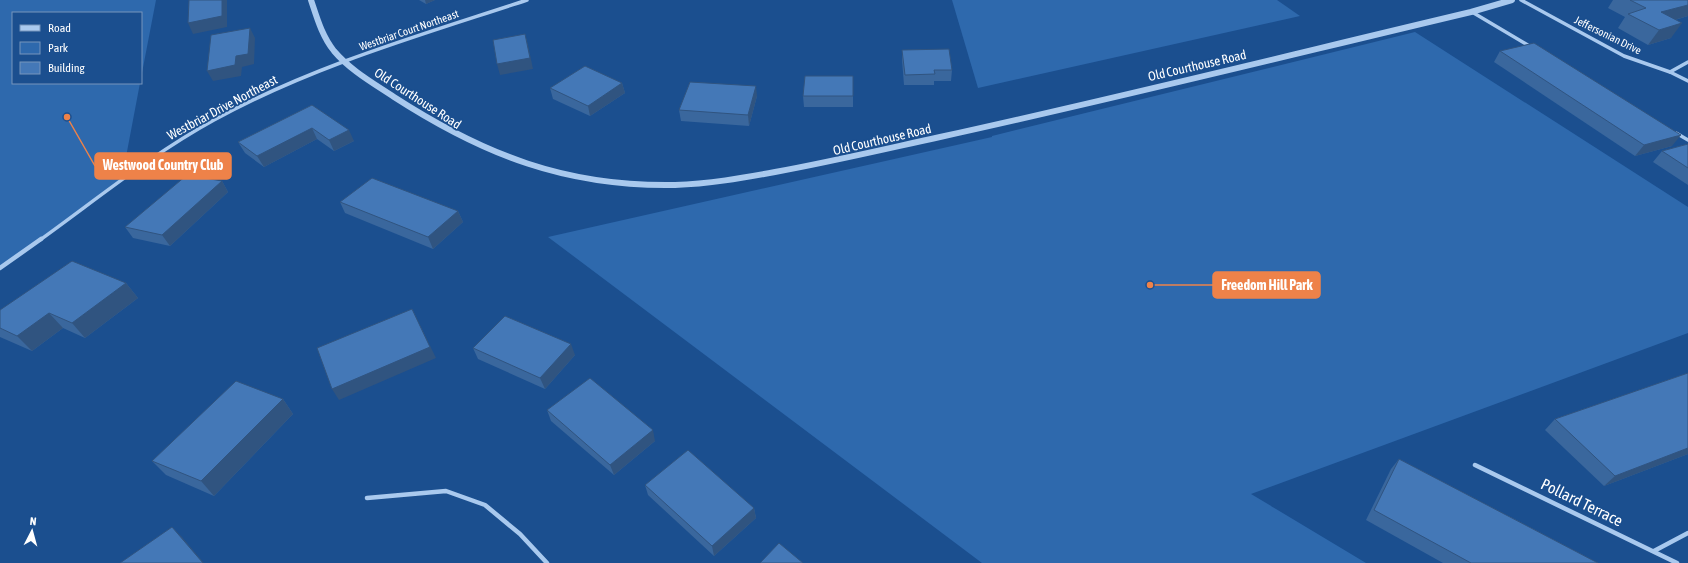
<svg xmlns="http://www.w3.org/2000/svg" width="1688" height="563" font-family="'Asap Condensed',sans-serif">
<rect width="100%" height="100%" fill="#1b4f8f"/>
<!-- green -->
<g fill="#2e69ad">
<polygon points="0,0 156,0 141,78 141,13 13,13 13,83 140,83 122,178 0,268"/>
<polygon points="952,0 1277,0 1300,16 978,88"/>
<polygon points="1415,32 1688,207 1688,333 1251,494 1366,563 982,563 548,237 992,137 992,136"/>
</g>
<g fill="none" stroke-linecap="round" stroke-linejoin="round">
<!-- minor-far1 -->
<g stroke="#a9c9ee" stroke-width="3.5">
<polyline points="1521,0 1624,56 1670,72 1688,81"/>
<polyline points="1472,12 1531,47"/>
<polyline points="1670,72 1688,62"/>
<polyline points="1676,133 1688,140"/>
<path d="M40,240c57,-41 112,-86 174,-120 98,-54 207,-85 313,-120"/>
</g>
<!-- minor -->
<g stroke="#a9c9ee" stroke-width="4.5">
<polyline points="0,268 41,239"/>
<polyline points="1475,465 1677,563"/>
<polyline points="367,498 446,491 485,505 520,534 547,563"/>
<polyline points="1654,551 1688,533"/>
</g>
<!-- tertiary -->
<path stroke="#a9c9ee" stroke-width="6" d="M311,0c6,18 11,36 23,51 16,19 39,32 60,46 90,58 172,90 281,88 34,-1 67,-7 100,-13 55,-10 110,-23 165,-35 178,-39 354,-83 531,-125l41,-12"/>
</g>
<!-- wall -->
<g fill="#3a679d">
<polygon points="419,0 435,0 426,4"/>
<polygon points="1613,0 1688,0 1688,16 1675,20 1671,38 1648,45 1618,28 1625,17 1608,8"/>
<polygon points="902,50 952,70 951,81 934,81 934,85 904,85 902,60"/>
<polygon points="1500,51 1672,146 1635,156 1494,62"/>
<polygon points="853,76 853,107 804,107 803,96"/>
<polygon points="622,83 625,93 590,116 553,99 550,88"/>
<polygon points="757,96 749,126 681,121 679,110"/>
<polygon points="312,105 354,141 334,151 317,139 264,167 245,153 238,142"/>
<polygon points="1688,144 1688,185 1653,162 1662,151"/>
<polygon points="222,181 228,192 170,246 133,238 125,227"/>
<polygon points="340,202 458,211 463,222 433,249 345,213"/>
<polygon points="126,283 138,298 85,338 63,328 32,351 0,337 0,310"/>
<polygon points="473,348 575,355 545,389 478,359"/>
<polygon points="1688,373 1688,454 1604,486 1545,430 1555,419"/>
<polygon points="283,399 293,414 214,496 166,475 152,461"/>
<polygon points="547,410 655,441 614,475 551,421"/>
<polygon points="1399,459 1598,563 1443,563 1366,520 1391,469"/>
<polygon points="645,485 754,508 756,518 714,556 648,495"/>
</g>
<!-- shaded-wall -->
<g fill="#305480">
<polygon points="222,0 227,0 227,27 193,34 188,23"/>
<polygon points="425,0 435,0 426,4"/>
<polygon points="1688,5 1688,16 1652,26 1661,12"/>
<polygon points="1682,23 1671,38 1648,45 1659,30"/>
<polygon points="250,28 255,38 254,64 242,67 241,76 213,81 207,71"/>
<polygon points="525,34 528,45 533,69 500,75 497,64"/>
<polygon points="622,83 625,93 590,116 588,106"/>
<polygon points="756,86 757,96 749,126 748,115"/>
<polygon points="312,128 317,139 264,167 257,156"/>
<polygon points="349,130 354,141 334,151 329,140"/>
<polygon points="1681,135 1672,146 1635,156 1644,145"/>
<polygon points="222,181 228,192 170,246 162,235"/>
<polygon points="458,211 463,222 433,249 428,237"/>
<polygon points="126,283 138,298 85,338 72,323"/>
<polygon points="412,309 436,358 339,400 332,389"/>
<polygon points="49,313 63,328 32,351 17,336"/>
<polygon points="571,344 575,355 545,389 540,378"/>
<polygon points="283,399 293,414 214,496 201,481"/>
<polygon points="653,430 655,441 614,475 610,465"/>
<polygon points="1688,448 1688,454 1604,486 1615,476"/>
<polygon points="754,508 756,518 714,556 712,546"/>
<polygon points="172,527 182,537 204,563 203,563"/>
</g>
<!-- building -->
<g fill="#4478b7" stroke="#305480">
<polygon points="189,0 222,0 222,16 188,23"/>
<polygon points="1630,0 1688,0 1688,5 1661,12 1682,23 1659,30 1628,14 1646,8"/>
<polygon points="250,28 248,54 236,56 235,65 207,71 211,35"/>
<polygon points="525,34 530,58 497,64 493,40"/>
<polygon points="1534,43 1681,135 1644,145 1500,51"/>
<polygon points="949,49 952,70 934,70 935,74 905,75 902,50"/>
<polygon points="585,66 622,83 588,106 550,88"/>
<polygon points="805,76 853,76 853,96 803,96"/>
<polygon points="690,82 756,86 748,115 679,110"/>
<polygon points="312,105 349,130 329,140 312,128 257,156 238,142"/>
<polygon points="1688,144 1688,168 1662,151"/>
<polygon points="187,175 222,181 162,235 125,227"/>
<polygon points="372,178 458,211 428,237 340,202"/>
<polygon points="72,261 126,283 72,323 49,313 17,336 0,328 0,310"/>
<polygon points="412,309 430,347 332,389 317,348"/>
<polygon points="505,316 571,344 540,378 473,348"/>
<polygon points="1688,373 1688,448 1615,476 1555,419"/>
<polygon points="590,378 653,430 610,465 547,410"/>
<polygon points="236,381 283,399 201,481 152,461"/>
<polygon points="688,450 754,508 712,546 645,485"/>
<polygon points="1399,459 1598,563 1471,563 1374,510"/>
<polygon points="172,527 203,563 120,563"/>
<polygon points="779,543 803,563 760,563"/>
</g>
<g text-anchor="middle" stroke-width="3.5" stroke-linejoin="round" paint-order="stroke">
<!-- far-street labels -->
<g font-size="11" fill="#fff" stroke="#1b4f8f">
<text transform="translate(409 30) rotate(-19)" y="4">Westbriar Court Northeast</text>
<text transform="translate(1608 35) rotate(26)" y="4">Jeffersonian Drive</text>
</g>
<!-- street labels -->
<g font-size="13" fill="#fff" stroke="#1b4f8f">
<text transform="translate(1197 65) rotate(-13)" y="5">Old Courthouse Road</text>
<text transform="translate(418 98) rotate(33)" y="5">Old Courthouse Road</text>
<text transform="translate(222 107) rotate(-28)" y="5">Westbriar Drive Northeast</text>
<text transform="translate(882 139) rotate(-13)" y="5">Old Courthouse Road</text>
</g>
<!-- near-street labels -->
<g font-size="16" fill="#fff" stroke="#1b4f8f">
<text transform="translate(1582 502) rotate(26)" y="6">Pollard Terrace</text>
</g>
</g>
<!-- callouts -->
<path fill="none" stroke="#ee8249" stroke-width="1.5" d="M67 117L95 166M1150 285L1213 285"/>
<g fill="#ee8249" stroke="#1b4f8f" stroke-width="1.5">
<circle cx="67" cy="117" r="4"/>
<circle cx="1150" cy="285" r="4"/>
</g>
<g fill="#ee8249" stroke="#ee8249" stroke-width="1.5">
<rect x="95" y="153" width="136" height="26" rx="4"/>
<rect x="1213" y="272" width="107" height="26" rx="4"/>
</g>
<g font-size="14" text-anchor="middle" font-weight="bold" fill="#fff">
<text x="163" y="170">Westwood Country Club</text>
<text x="1267" y="290">Freedom Hill Park</text>
</g>
<!-- legend -->
<rect x="12" y="12" width="130" height="72" fill="#1b4f8f" stroke="#7695bc"/>
<rect x="20" y="25" width="20" height="6" fill="#a9c9ee" stroke="#7695bc"/>
<text x="48" y="32" font-size="12" fill="#ffffff">Road</text>
<rect x="20" y="42" width="20" height="12" fill="#2e69ad" stroke="#7695bc"/>
<text x="48" y="52" font-size="12" fill="#ffffff">Park</text>
<rect x="20" y="62" width="20" height="12" fill="#4478b7" stroke="#7695bc"/>
<text x="48" y="72" font-size="12" fill="#ffffff">Building</text>
<!-- north arrow -->
<g transform="translate(32 531) rotate(6)" stroke="#1b4f8f" stroke-width="3" paint-order="stroke">
<path d="M0-3L7 15L0 10L-7 15Z" fill="#ffffff"/>
<text y="-6" font-size="11" font-weight="bold" text-anchor="middle" fill="#ffffff">N</text>
</g>
</svg>
